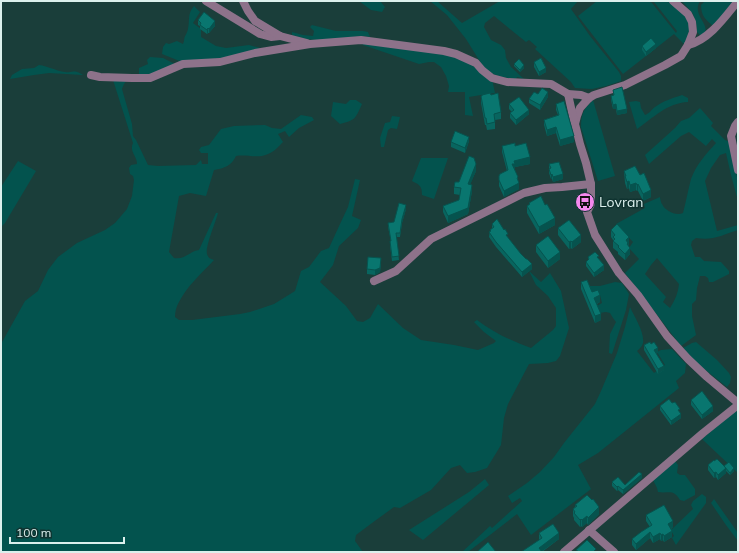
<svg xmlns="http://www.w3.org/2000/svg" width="739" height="553" font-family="Mulish,sans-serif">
<rect width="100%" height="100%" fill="#1a3e3a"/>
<!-- green -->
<g fill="#03534e" fill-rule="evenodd">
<polygon points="359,1 380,1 385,7 382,12 371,10"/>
<polygon points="430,1 437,1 462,23 500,1 578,1 571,9 590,36 619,72 621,76 621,81 606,86 592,89 575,88 571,82 535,49 537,47 529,40 526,42 494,16 485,23 484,27 491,40 501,45 505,50 506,58 511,67 524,79 517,77 516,80 499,76 493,74 484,68 466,39 447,15"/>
<polygon points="597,1 648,1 652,3 676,33 677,31 654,2 652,1 669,1 680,8 689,22 689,31 686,46 674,34 623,74 578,16"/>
<path d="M682,1h18c-9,15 13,24 3,35l-3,-1 -3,-3 -1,-10 -3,-8z"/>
<path d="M705,1h29l-21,25c-7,-6 -12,-10 -12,-21z"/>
<path d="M194,6l6,6 -7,11 8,6v8l15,9 10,2 23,-3 11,3 -1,1 -35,9 -42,4 -20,-8 1,-7 3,-4 3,1 8,-3 6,3 1,-3c0,-5 3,-7 4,-12 2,-9 -1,-15 6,-23z"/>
<polygon points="312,25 336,31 363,31 368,32 370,37 364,36 318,40 306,39 292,35 292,32 303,35 313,36 314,31 310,27"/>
<polygon points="362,43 444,53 462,58 492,79 495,93 481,95 469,97 473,116 465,115 465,92 448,92 449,86 446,76 441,67 434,62 429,62 419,64 363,45"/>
<polygon points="150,57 163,58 177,65 155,74 139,75 139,68 148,64 147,60"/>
<path d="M39,65c9,1 17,6 26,7 10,1 8,-3 18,3l-34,-2 -15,2 -24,4 2,-4 10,-6 12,-1z"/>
<path d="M113,80h14l-3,4 -2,5 10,35 1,12 3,4 12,25 10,1 38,-1 5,-5 1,4h6v-11h-7l-2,-3 2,-3 8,-2 12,-16 13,-3 31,-1 7,3 9,1 20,-14 11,2 2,3 -15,8 -10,9 -4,-6 -7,3 5,8c-4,4 -9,10 -15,12 -9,5 -22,0 -32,2 -5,10 -11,12 -22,14l-8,26 -16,-3 -11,3 -10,56 5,6c11,2 16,-7 25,-8l17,-37h2c-2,8 -13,34 -11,41 1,4 4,5 7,6 -12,13 -27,26 -35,42 -3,5 -4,10 -4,15l4,3h13l48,-6 10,-2 24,-8 21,-13 6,-20 8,-4 12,-16 8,-3 11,-24 8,-17 7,-28 5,1 -8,36 9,4 -3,8 -19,18 -6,19 -13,17 26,24 11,15 6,1 7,-4 8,-14 25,24 18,12 33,5 24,5 16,-7 2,-2 -12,-9 -10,-10 3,-2c17,13 35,21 54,28l22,-18 3,-4v-18l-8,-12 -12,-11 -7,-14 12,11 9,-9 11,18 8,37 -9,28 -4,5 -8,2 -19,1 -21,40 -4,14 -3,27 -14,23 -12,4 -8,1 -7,-8 -9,3 -20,22 -31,18 -6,-1 -22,16 -16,12 -1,6 8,11h-362v-208l24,-43 13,-10 10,-21 10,-13 19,-14 28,-13 10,-7 12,-14 5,-13 2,-16 -1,-4 -3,-2 -1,-6 2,-3 6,-1c0,-8 -8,-12 -4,-21z"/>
<path d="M682,95l6,3v4c-21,1 -35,16 -51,27l-8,-27 7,-1 4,1 1,6 4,7c5,-2 6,-5 10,-8 8,-6 18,-9 27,-12z"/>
<path d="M350,100h6l6,4c-7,15 -6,16 -22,20l-9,-8 2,-14 13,2z"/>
<path d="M593,100l22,76 -17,5 -17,-54c0,-14 3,-18 12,-27z"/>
<path d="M700,108l13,15 -2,3 14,14 5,2 8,40v19l-7,-26 -5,-22 -6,2 -9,13 -6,13 12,50 21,-6v5c-16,5 -25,11 -42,8l-4,3 -1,4 4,12h5l4,4 17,1 8,9v3l-16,8h-4l-1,-4 -3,-2h-5l-3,12 -1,12 -4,4v12l4,19 -15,11 -56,-73 14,-14 -10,-11 4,-6 -17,-18 29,-16 -1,-4 16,-7c0,1 1,6 2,7 3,7 14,12 21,9 3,-11 5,-23 8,-34 5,-14 15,-25 25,-36l-4,-4 -6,7 -17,-14 -8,4 -32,28 -4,-9 30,-27 6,-7 8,-3zM657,258l22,26c-1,9 -4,16 -9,24l-7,-6 3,-5 -21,-23 6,-9z"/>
<polygon points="392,116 400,117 397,129 391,128 388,130 384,147 381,147 380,138 385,123 390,122"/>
<path d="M421,158h27l-14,41 -12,-4c0,-9 -2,-10 -10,-14z"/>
<polygon points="18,161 36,171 5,223 1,227 1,187"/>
<polygon points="615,282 622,283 629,294 626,310 612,354 609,353 610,334 616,322 613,318 610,313 606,312 599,313 597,306 602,303 600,295 592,297 588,286 600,286"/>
<path d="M630,307c4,9 15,26 13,36 -1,4 -4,6 -6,8l17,22 11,-8 -8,-13 4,-2 11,-1 14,15 -1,9 -9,8 3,7 -81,65 -20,12 13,24 -60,46 -14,-21 -49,38h-6l28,-26 2,2 30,-27 -2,-3 -8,5 -4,-7 19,-13 13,-11 14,-15 10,-14 31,-39 6,-13 16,-38 8,-26z"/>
<polygon points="696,342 717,360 729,373 731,377 730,383 727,387 698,364 683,348 692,343"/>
<polygon points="738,411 738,473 702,439 734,412"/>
<path d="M675,461l3,4 -1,8 3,2h5l10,14v6l-11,6 -4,-1c-7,-12 -11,-6 -22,-8l-1,-4 -4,-8z"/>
<polygon points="485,479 489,485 423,540 409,530 469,492"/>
<polygon points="702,494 706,497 706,503 676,545 672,538 674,536 671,530 693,509 691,505 693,501"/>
<polygon points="714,499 738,533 738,541 726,525 711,503"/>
</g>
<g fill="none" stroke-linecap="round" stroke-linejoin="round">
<!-- street -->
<g stroke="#8d728a" stroke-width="8">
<polyline points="206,1 260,34 271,37 280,36"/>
<polyline points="243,1 248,11 255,21 280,36 307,43"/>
<polyline points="673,1 688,14 692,22 693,32 688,45 681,56 665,65 625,85 594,95 589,98 580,108 577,116 575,124 580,144 586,163 591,184 591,204 587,212 595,235 619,273 638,295 667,336 688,359 707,377 738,403"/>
<path d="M688,45c21,-5 37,-28 50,-44"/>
<polyline points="91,75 100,77 132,78 150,78 183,64 220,62 255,53 310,44 361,40 444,51 456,54 476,63 482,70 492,78 507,82 551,84 568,94 581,95 589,98"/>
<polyline points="568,94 574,121"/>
<polyline points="738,122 735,126 731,136 738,170"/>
<polyline points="374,281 396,271 431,239 524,193 545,188 562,187 591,184"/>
<polyline points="589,530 614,552"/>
<polyline points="564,552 703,433 738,405"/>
</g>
</g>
<!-- wall -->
<g fill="#08655f">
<polygon points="198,20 215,26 209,33 208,33 207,34 200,29 200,26 198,25"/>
<polygon points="642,46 656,48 646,56 642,50"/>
<polygon points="534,62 546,72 539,76 534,67"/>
<polygon points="514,64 524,68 520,72 514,66"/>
<polygon points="613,90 627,113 617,115 616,109 613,109 611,100 611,96 613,95"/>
<polygon points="538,94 548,97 540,110 529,103 529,99"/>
<polygon points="491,95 501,112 501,119 495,120 495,129 487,130 486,125 485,125 481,103 481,96"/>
<polygon points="509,104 529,114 516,125 510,118 510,113 512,112 509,109"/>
<polygon points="556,104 574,142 560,146 556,133 547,136 544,125 544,120 558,115 556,110"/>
<polygon points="469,141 465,153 451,147 451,142"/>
<polygon points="502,146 515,146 530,164 515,167 515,170 518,180 519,189 504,197 499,186 499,176 507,171 502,152"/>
<polygon points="549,164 563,179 553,182 552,179 551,179 549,173"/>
<polygon points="476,171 470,184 472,191 468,214 448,223 443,212 443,206 459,200 460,195 454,194 454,187 459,182"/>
<polygon points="624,171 640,175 651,197 643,201 638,191 637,191 636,190 630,192 629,188 627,189 625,183"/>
<polygon points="529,203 545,205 555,225 539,234 527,213 527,206 529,205"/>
<polygon points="406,209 402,223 400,237 396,237 399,260 392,261 390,245 390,241 391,241 388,227 388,223 394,222"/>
<polygon points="492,224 508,238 532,269 522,277 496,247 489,237 490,230 492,229"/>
<polygon points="558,228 581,242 572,249 571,248 569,249 558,235"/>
<polygon points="611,230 629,244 628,245 630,254 625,260 618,254 618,252 613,248 613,240 611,237"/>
<polygon points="536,245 560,259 548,268 536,252"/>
<polygon points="588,257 599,259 604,270 594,277 586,266 586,262 588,260"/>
<polygon points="381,263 380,272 375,275 367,274 367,269"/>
<polygon points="581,282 592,292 600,302 597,304 601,320 595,323 581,289"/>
<polygon points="644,345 658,353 656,353 664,370 658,374 644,350"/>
<polygon points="691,400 713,411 702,419 691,405"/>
<polygon points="660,406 681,418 671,425 660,410"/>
<polygon points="714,461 734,471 730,475 726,471 726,473 718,480 716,477 714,478 708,470 708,465"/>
<polygon points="642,478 623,494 618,490 617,491 612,486 612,482 625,485"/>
<polygon points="575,505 599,514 588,525 587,523 582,527 581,526 580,527 574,520 574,518 573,516 573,509 575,507"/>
<polygon points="646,515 673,527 671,529 672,537 664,542 663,540 661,541 660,539 653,543 650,538 636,550 632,545 632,539 650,527 646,521"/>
<polygon points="539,533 559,539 542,552 539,540"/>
</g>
<!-- shaded-wall -->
<g fill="#06534e">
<polygon points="215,21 215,26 209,33 209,29"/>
<polygon points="208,28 208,33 207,34 207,30"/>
<polygon points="656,44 656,48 646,56 646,52"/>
<polygon points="524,65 524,68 520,72 520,70"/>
<polygon points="546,68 546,72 539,76 539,72"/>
<polygon points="548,92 548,97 540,110 540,105"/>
<polygon points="616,104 616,109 613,109 613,105"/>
<polygon points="627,109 627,113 617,115 617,111"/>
<polygon points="529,110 529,114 516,125 516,120"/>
<polygon points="556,127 556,133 547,136 547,130"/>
<polygon points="574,136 574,142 560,146 560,140"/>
<polygon points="469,137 469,141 465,153 465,148"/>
<polygon points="530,157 530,164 515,167 515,170 512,171 512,164 514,161"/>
<polygon points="476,164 476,171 468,190 468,184"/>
<polygon points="552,174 552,179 551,179 551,175"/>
<polygon points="563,174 563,179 553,182 553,177"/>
<polygon points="629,181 629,188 627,189 627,182"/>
<polygon points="519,183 519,189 504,197 504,191"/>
<polygon points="636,183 636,190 630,192 630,185"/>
<polygon points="638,184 638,191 637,191 637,185"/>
<polygon points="472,185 472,191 468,214 448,223 448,216"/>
<polygon points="651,190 651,197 643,201 643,194"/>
<polygon points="406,205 406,209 402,223 400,237 402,219"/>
<polygon points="555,218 555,225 539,234 539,227"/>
<polygon points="581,235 581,242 572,249 572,242"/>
<polygon points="629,237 629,244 628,245 628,249 626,240"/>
<polygon points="571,241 571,248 569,249 569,242"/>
<polygon points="630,248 630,254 625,260 625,254"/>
<polygon points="560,252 560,259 548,268 548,261"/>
<polygon points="381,258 380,272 375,275 375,270"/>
<polygon points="532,264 532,269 522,277 522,272"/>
<polygon points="604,265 604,270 594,277 594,273"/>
<polygon points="600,295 600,302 594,305 594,298"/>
<polygon points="601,314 601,320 595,323 595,316"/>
<polygon points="658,348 658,353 654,355 654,350"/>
<polygon points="664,366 664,370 658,374 658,369"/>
<polygon points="713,406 713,411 702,419 702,415"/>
<polygon points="681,414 681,418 671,425 671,421"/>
<polygon points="726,468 726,473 718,480 718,475"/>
<polygon points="734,468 734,471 730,475 730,473"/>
<polygon points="716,472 716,477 714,478 714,473"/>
<polygon points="642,474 642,478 623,494 623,490"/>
<polygon points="618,486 618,490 617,491 617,487"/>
<polygon points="599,507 599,514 588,525 588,518"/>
<polygon points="587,516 587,523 582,527 582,520"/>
<polygon points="581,519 581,526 580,527 580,520"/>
<polygon points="673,521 673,527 668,530 668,524"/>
<polygon points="672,531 672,537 664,542 664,536"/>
<polygon points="650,532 650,538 636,550 636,544"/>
<polygon points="559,533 559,539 541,552 539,548"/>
<polygon points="660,533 660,539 653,543 653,537"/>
<polygon points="663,534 663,540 661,541 661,535"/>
</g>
<!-- building -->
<g fill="#09766f" stroke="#06534e">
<polygon points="204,12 215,21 209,29 208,28 207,30 200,25 201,23 198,20"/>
<polygon points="651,38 656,44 646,52 642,46"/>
<polygon points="541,58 546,68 539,72 534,62"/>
<polygon points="519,59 524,65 520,70 514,64"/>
<polygon points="622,87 627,109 617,111 616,104 613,105 611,96 614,95 613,90"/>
<polygon points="542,88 548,92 540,105 529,99 534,92 538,94"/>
<polygon points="490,93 491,95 498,93 501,112 494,114 495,122 487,124 486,118 485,118 481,96 482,96 482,95"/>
<polygon points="519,97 529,110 516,120 510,113 514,110 509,104"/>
<polygon points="564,101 574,136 560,140 556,127 547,130 544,120 559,115 556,104"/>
<polygon points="455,131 469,137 465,148 451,142"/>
<polygon points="515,143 515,146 526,143 530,157 514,161 515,164 512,164 518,177 517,178 519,183 504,191 499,180 499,176 500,174 508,170 502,146"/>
<polygon points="469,156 474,158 476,164 468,184 472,185 468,208 448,216 443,206 459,200 461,188 454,187 455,182 459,182"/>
<polygon points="559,162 563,174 553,177 552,174 551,175 549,169 551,168 549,164"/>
<polygon points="635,166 640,175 644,173 651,190 643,194 638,184 637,185 636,183 630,185 629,181 627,182 625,176 626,176 624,171"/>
<polygon points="541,196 545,205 547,204 555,218 539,227 527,206 530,204 529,203"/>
<polygon points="399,203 406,205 402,219 400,233 396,233 399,256 392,257 390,241 391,241 388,223 394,222"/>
<polygon points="497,219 504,230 505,229 508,234 506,235 521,254 526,259 527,259 532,264 522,272 496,242 489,232 491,231 490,230 494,227 492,224"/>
<polygon points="569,220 581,235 572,242 571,241 569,242 558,228"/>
<polygon points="617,224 629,237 626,240 628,243 627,244 630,248 625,254 618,247 619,246 613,241 615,239 613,237 615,235 611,230"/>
<polygon points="548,236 560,252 548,261 536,245"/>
<polygon points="595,252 599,256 597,257 604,265 594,273 586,262 589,259 588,257"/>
<polygon points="368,257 381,258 380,268 375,270 367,269"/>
<polygon points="587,280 592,292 598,290 600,295 594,298 601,314 595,316 581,282"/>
<polygon points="650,342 651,344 654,342 658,348 654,350 664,366 658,369 644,345"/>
<polygon points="702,391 713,406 702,415 691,400"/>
<polygon points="669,399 672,403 675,402 680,409 678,410 681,414 671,421 660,406"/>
<polygon points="717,459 726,468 718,475 716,472 714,473 708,465 714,460 714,461"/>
<polygon points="729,462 734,468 730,473 724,466"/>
<polygon points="639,472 642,474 623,490 618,486 617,487 612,482 618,477 625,485"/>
<polygon points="587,495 592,500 593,499 599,507 588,518 587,516 582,520 581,519 580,520 574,513 575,512 573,509 577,506 575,505"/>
<polygon points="664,505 673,521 668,524 672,531 664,536 663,534 661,535 660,533 653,537 650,532 636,544 632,539 641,532 652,525 646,515"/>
<polygon points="553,524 559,533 539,548 542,552 521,552 542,538 539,533"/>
<polygon points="587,540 596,549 593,552 579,552 576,550"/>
<polygon points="488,542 496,552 477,552"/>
</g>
<!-- icons -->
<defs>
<symbol id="bus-disc" viewBox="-11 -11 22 22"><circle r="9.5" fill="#f589ee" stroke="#0f3330"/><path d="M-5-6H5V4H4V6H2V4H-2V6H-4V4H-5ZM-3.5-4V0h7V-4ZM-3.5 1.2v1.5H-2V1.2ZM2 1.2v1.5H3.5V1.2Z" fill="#111"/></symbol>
</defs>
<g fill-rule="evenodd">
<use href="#bus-disc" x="574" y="191" width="22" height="22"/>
</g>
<g text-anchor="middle" stroke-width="3" stroke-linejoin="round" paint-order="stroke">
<!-- poi labels -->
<g font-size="14" fill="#dcf0ed" stroke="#0f3330" text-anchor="start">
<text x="599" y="207">Lovran</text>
</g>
</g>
<!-- border -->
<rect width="739" height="553" fill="none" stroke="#dcf0ed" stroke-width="4"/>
<!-- scale -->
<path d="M10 537v6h114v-6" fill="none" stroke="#dcf0ed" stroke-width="2"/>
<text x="16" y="537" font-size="12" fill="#dcf0ed" stroke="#0f3330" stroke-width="3" paint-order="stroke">100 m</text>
</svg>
